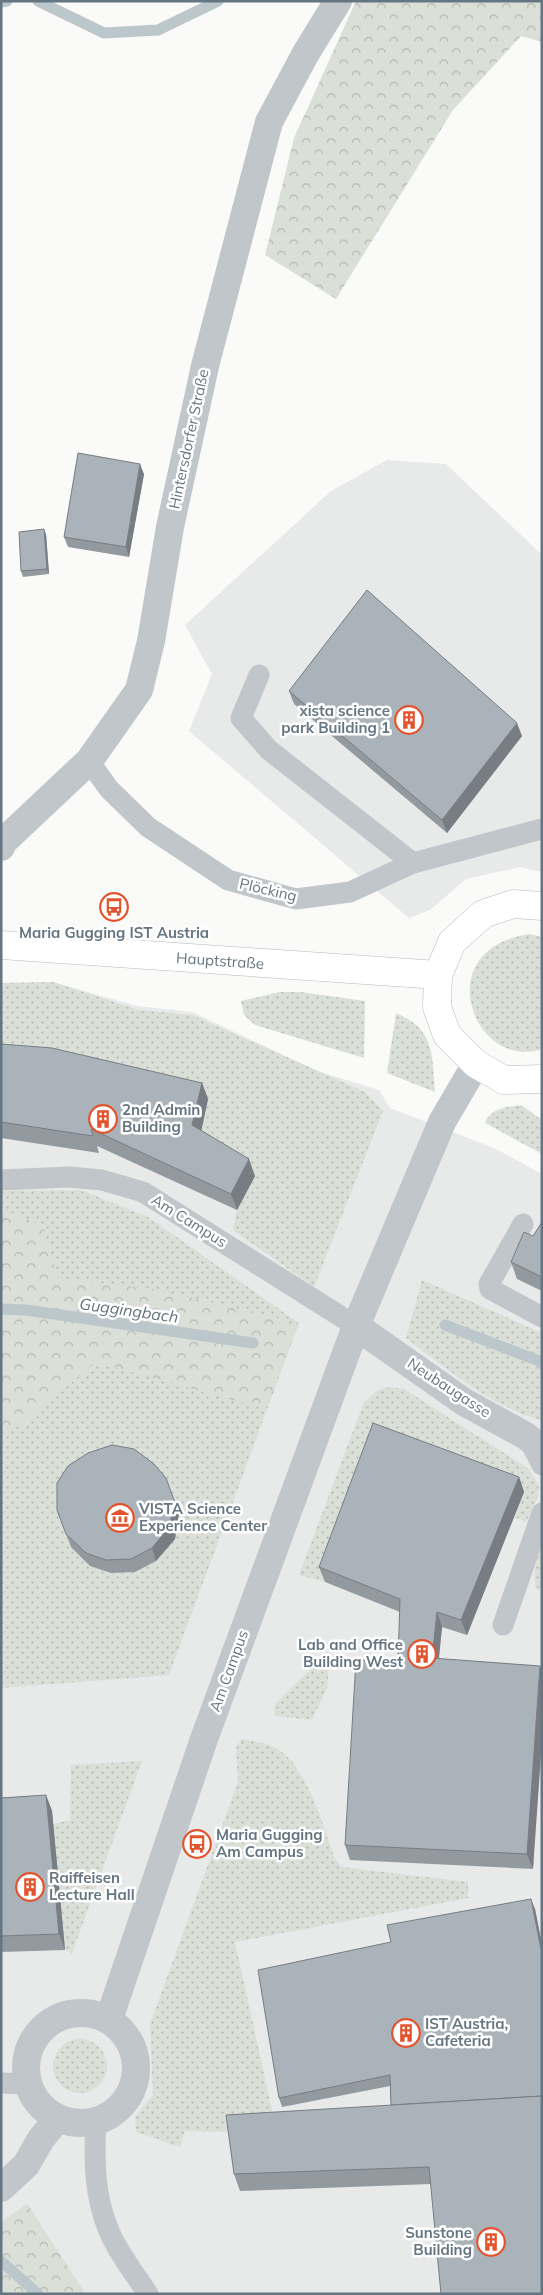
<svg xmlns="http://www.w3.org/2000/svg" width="543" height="2295" font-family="Mulish,sans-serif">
<defs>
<pattern id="grass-dots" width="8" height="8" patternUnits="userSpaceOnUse" patternTransform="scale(1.25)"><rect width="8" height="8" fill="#dadfd7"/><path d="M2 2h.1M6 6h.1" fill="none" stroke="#b4b9b4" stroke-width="1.8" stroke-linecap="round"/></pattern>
<pattern id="forest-crowns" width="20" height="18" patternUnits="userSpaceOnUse" patternTransform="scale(1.25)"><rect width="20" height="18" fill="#dadfd7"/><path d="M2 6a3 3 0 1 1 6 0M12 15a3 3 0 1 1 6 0" fill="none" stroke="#b4b9b4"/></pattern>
</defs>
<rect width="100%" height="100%" fill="#fafaf8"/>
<!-- built -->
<g fill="#e8e9e9">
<polygon points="387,460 446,464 542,555 542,872 520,867 466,879 430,910 409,918 189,731 212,674 185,625 331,491"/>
<polygon points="53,982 137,1006 192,1012 320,1072 379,1090 390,1108 494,1148 542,1174 542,2294 86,2294 27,2203 1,2222 1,983"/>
</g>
<!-- grass -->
<g fill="url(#grass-dots)">
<path d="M530,934l12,3v112c-69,23 -115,-101 -12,-115z"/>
<polygon points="53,982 139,1010 192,1015 365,1092 383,1111 314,1287 233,1230 237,1210 255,1176 1,1060 1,983"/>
<polygon points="279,992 300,992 365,1001 364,1058 255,1025 244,1015 241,1001"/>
<path d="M396,1013c39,16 36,42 39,79l-48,-19z"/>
<path d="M521,1105l21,15v34l-57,-31c6,-15 22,-16 36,-18z"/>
<polygon points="81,1190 148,1217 299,1323 169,1675 1,1688 1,1191"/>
<path d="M422,1280l120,53v88c-51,-15 -94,-51 -136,-83z"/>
<polygon points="390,1387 404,1389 529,1469 539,1486 537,1499 526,1522 515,1517 524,1492 325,1582 299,1575 364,1402 378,1390"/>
<path d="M542,1544v48l-7,-6c-1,-15 1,-27 7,-42z"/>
<polygon points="319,1661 326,1662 329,1665 327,1688 312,1720 275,1716 274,1708 276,1703"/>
<path d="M242,1739c11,2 24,4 34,9 33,20 46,77 59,111l7,8 126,15v16l-233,44 41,186 -44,4 -47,-1 -5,16 -44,-15 -1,-15 18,-22 -3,-71 88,-242 -2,-35z"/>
<polygon points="142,1761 72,1953 65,1950 53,1824 70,1820 71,1765"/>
<circle cx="80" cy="2066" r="27"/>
</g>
<!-- forest -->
<g fill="url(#forest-crowns)">
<polygon points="356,1 542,1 542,42 521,36 453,110 336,299 265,255 294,138"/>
<polygon points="1,1209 43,1225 58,1278 153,1289 299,1323 265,1409 96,1362 20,1426 1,1430"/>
<polygon points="27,2203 86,2294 1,2294 1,2222"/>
</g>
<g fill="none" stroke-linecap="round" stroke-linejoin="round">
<!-- stream -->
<g stroke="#bbc7cb" stroke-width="11">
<polyline points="38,1 104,33 158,30 218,1"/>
<polyline points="1,2 7,1"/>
<polyline points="1,1309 26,1310 253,1343"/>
<polyline points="445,1325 542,1362"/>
<polyline points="1,2261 38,2294"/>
</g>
<defs>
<g id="primary">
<polyline points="542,906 513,904 483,914 452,942 438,975 437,1007 447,1035 476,1064 504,1080 542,1079"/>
<polyline points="1,945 438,975"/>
</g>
</defs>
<!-- primary casing -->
<use href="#primary" stroke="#b5babe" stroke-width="29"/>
<!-- service -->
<g stroke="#c1c6ca" stroke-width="21">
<polyline points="259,675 241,718 269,750 413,863"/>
<polyline points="89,761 109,789 148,827 228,880 296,899 350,892 413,863 542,829"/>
<polyline points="1,1180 69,1177 102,1180 143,1192 356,1326"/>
<polyline points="523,1224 489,1284 490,1289 542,1317"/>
<polyline points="527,1436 542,1465"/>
<polyline points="503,1625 542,1513"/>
<polyline points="1,2083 28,2084"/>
<path d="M96,2121c-2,38 -2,75 13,110 9,22 26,43 39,63"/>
</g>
<!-- minor -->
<g stroke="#c1c6ca" stroke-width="28">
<polyline points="356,1326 464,1402 526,1436 542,1449"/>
<circle cx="81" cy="2068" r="55"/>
<polyline points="109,2019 204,1739 356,1326 442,1122 476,1064"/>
<polyline points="1,2188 26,2165 41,2139 58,2118"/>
</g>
<!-- tertiary -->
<polyline stroke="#c1c6ca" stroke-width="28" points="1,847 4,841 89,761 139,690 151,641 170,527 205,366 269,122 306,53 338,1"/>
<!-- primary -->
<use href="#primary" stroke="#fff" stroke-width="28"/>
</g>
<!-- wall -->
<g fill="#929a9f">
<polygon points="144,474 129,557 68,547 64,537"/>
<polygon points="46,534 49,574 23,577 21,571"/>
<polygon points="289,691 522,736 447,833 294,704"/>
<polygon points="1,1044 202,1083 208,1099 201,1130 255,1176 237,1210 97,1146 99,1153 1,1138"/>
<polygon points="542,1222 542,1291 517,1279 511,1262 533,1236"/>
<polygon points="519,1477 524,1492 467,1635 442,1627 439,1659 540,1666 533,1869 350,1860 345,1845 398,1661 400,1612 325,1582 319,1567"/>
<polygon points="57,1510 179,1513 175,1539 156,1561 135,1572 111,1573 90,1566 71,1547"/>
<polygon points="46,1795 52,1811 65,1950 1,1952 1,1798"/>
<polygon points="535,1909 542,1945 542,2294 431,2184 240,2191 234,2174 391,2105 390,2086 282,2107 279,2098 391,1942"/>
</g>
<!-- shaded-wall -->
<g fill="#777d82">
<polygon points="140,464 144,474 129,557 126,547"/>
<polygon points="44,529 46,534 49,574 47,569"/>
<polygon points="517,723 522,736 447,833 442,820"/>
<polygon points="202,1083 208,1099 199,1142 192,1125"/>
<polygon points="249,1159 255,1176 237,1210 231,1194"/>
<polygon points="519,1477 524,1492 467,1635 461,1620"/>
<polygon points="174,1500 179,1513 175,1539 156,1561 152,1548"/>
<polygon points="437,1612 442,1627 437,1673 432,1658"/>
<polygon points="540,1666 542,1670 542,1741 533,1869 527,1854"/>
<polygon points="46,1795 52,1811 65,1950 59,1934"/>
<polygon points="531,1899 535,1909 542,1945 542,1954"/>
</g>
<!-- building -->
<g fill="#aab3b9" stroke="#777d82">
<polygon points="78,453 140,464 126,547 64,537"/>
<polygon points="44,529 47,569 21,571 19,532"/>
<polygon points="367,590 517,723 442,820 289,691"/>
<polygon points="1,1044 52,1048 202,1083 192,1125 249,1159 231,1194 91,1129 93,1136 1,1122"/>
<polygon points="542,1222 542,1277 511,1262 524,1232 533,1236"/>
<polygon points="373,1423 519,1477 461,1620 437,1612 432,1658 540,1666 527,1854 345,1845 356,1660 398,1661 400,1599 319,1567"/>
<polygon points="112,1445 134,1449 154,1464 166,1478 174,1500 170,1526 152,1548 131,1559 106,1560 86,1553 66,1534 57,1510 57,1483 68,1466 88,1453"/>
<polygon points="46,1795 59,1934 1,1936 1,1798"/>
<polygon points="531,1899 542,1954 542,2096 391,2105 390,2075 279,2098 258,1970 391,1942 387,1925"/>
<polygon points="542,2096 542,2294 441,2294 429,2167 234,2174 226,2115"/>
</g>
<!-- icons -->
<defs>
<symbol id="building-ring" viewBox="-11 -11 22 22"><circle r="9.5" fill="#fff" stroke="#e3532e" stroke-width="1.5"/><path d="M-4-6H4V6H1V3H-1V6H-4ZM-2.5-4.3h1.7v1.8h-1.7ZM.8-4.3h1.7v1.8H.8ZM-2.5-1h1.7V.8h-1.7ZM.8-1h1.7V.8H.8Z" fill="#e3532e"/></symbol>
<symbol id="bus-ring" viewBox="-11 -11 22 22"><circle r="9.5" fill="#fff" stroke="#e3532e" stroke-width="1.5"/><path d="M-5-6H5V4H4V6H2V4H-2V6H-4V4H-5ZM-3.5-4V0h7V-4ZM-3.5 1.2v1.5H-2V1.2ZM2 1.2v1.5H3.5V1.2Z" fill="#e3532e"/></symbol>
<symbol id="museum-ring" viewBox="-11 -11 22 22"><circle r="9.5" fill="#fff" stroke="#e3532e" stroke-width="1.5"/><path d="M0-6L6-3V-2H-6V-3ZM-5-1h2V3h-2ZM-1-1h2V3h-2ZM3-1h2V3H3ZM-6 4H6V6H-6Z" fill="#e3532e"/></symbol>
</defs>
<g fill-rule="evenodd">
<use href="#building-ring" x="393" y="704" width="32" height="32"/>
<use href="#bus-ring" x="98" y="891" width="32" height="32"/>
<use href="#building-ring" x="87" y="1103" width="32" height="32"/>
<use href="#museum-ring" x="104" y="1502" width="32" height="32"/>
<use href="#building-ring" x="406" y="1638" width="32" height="32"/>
<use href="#bus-ring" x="181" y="1828" width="32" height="32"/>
<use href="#building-ring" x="14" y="1871" width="32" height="32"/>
<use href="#building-ring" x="390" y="2017" width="32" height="32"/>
<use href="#building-ring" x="475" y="2226" width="32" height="32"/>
</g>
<g text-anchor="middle" stroke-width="5" stroke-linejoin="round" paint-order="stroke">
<!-- street labels -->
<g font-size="15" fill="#657682" stroke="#fff">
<text transform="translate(189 439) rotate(-78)" y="5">Hintersdorfer Straße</text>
<text transform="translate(268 890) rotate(13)" y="5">Plöcking</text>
<text transform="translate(220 961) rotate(4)" y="5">Hauptstraße</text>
<text transform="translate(189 1221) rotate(32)" y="5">Am Campus</text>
<text transform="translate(449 1388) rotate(33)" y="5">Neubaugasse</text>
<text transform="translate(229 1671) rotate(-70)" y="5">Am Campus</text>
</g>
<!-- poi labels -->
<g font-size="15" font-weight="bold" fill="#657682" stroke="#fff" text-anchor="start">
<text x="390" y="716" text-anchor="end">xista science<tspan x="390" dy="17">park Building 1</tspan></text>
<text x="114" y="938" text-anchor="middle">Maria Gugging IST Austria</text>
<text x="122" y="1115">2nd Admin<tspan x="122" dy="17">Building</tspan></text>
<text x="139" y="1514">VISTA Science<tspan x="139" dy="17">Experience Center</tspan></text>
<text x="403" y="1650" text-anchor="end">Lab and Office<tspan x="403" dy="17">Building West</tspan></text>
<text x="216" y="1840">Maria Gugging<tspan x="216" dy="17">Am Campus</tspan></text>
<text x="49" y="1883">Raiffeisen<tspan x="49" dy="17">Lecture Hall</tspan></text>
<text x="425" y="2029">IST Austria,<tspan x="425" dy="17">Cafeteria</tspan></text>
<text x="472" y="2238" text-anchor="end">Sunstone<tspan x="472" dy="17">Building</tspan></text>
</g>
<!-- water labels -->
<g font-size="16" font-style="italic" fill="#60757c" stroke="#fff">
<text transform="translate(129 1310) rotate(8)" y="6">Guggingbach</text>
</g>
</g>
<!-- border -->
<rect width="543" height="2295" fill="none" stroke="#657682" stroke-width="5"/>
</svg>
